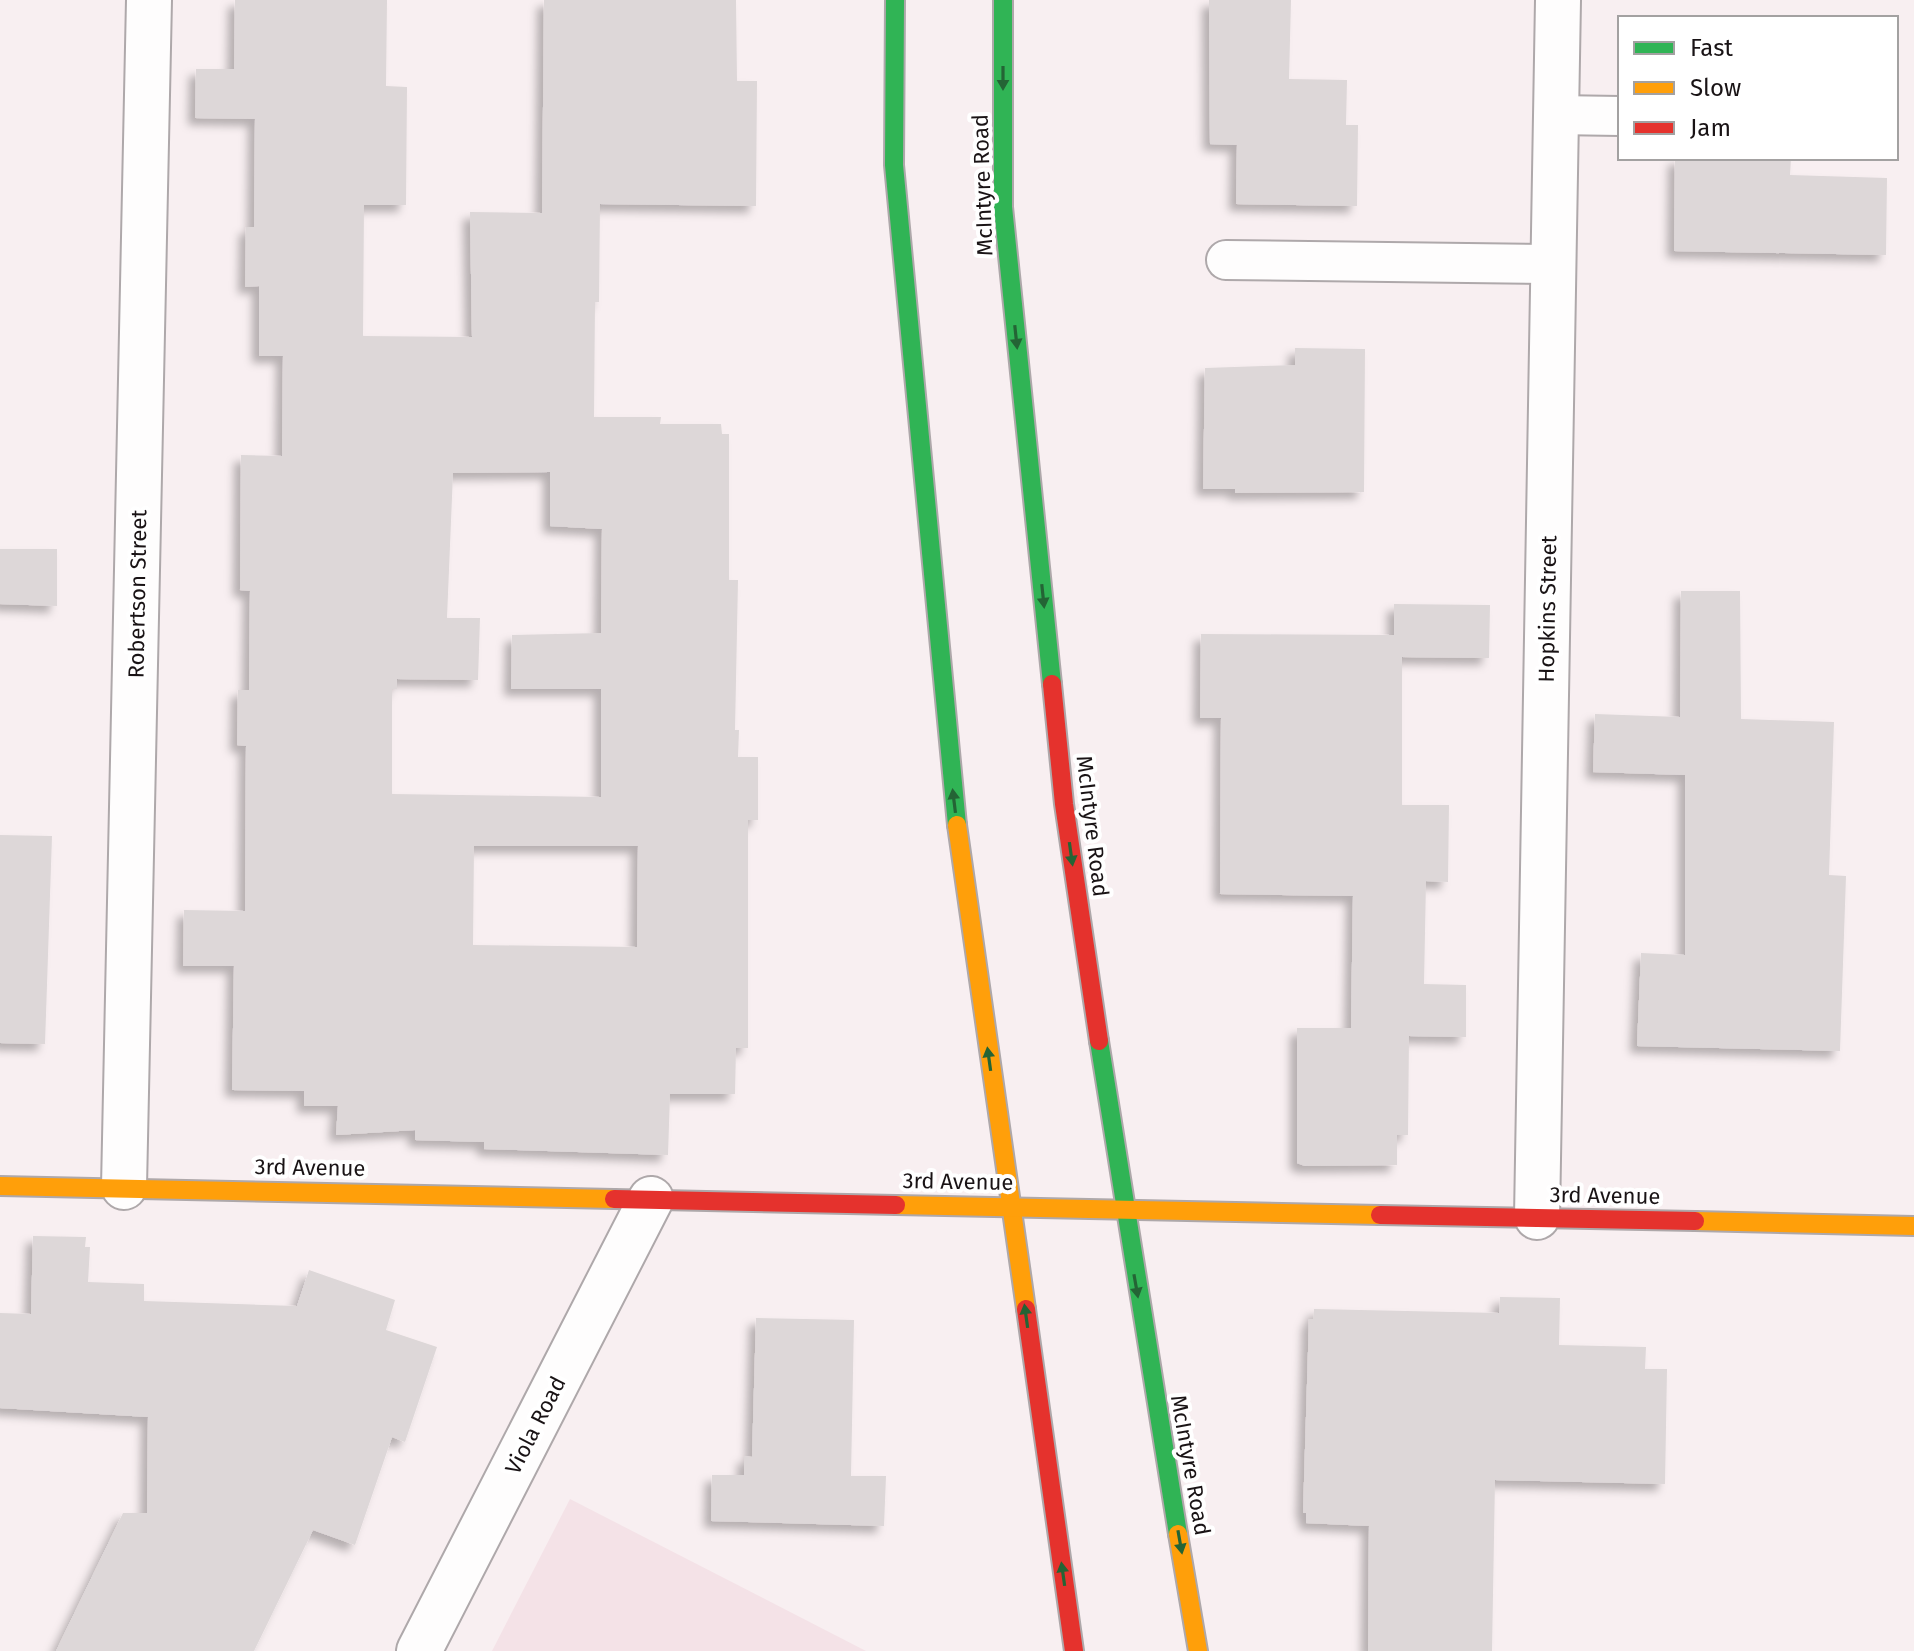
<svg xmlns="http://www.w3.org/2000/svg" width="1914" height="1651" font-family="'Fira Sans',sans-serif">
<defs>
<filter id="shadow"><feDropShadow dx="-7" dy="7" stdDeviation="4" flood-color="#0004"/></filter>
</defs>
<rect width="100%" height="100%" fill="#f8eff1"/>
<!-- built -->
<polygon fill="#f4e2e7" points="570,1499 866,1651 492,1651"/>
<!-- building -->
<g fill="#ddd7d8" fill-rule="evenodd" filter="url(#shadow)">
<path d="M235,0h152l-1,86 21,1 -1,118h-42l-1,131 109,1 -2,-125 72,1 2,-213h192l1,81h20l-1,125 -156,-2 -1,98h-4l-1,115h67l-1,7h61l1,10h7v146h9l-3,150h4l-1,27h20v63h-10v228h-12l-1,46h-65l-2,61 -184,-6v-7l-69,-2v-10l-79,5 2,-29h-34v-15l-72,-1 2,-124h-51l1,-56 61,1 1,-165 -9,-1 1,-55h11l1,-99 -10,-1 1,-135 41,1 1,-100h-24v-70l-14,1 1,-60h8l1,-108 -60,-1 1,-49h38zM550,472v54l52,3 -1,104 -89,2 -1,54h90v108l-209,-3v-105h5v-10l81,1 2,-62h-33l6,-145zM474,846h164l-1,101 -164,-2z"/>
<polygon points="1209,0 1291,0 1289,79 1347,80 1346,125 1358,125 1357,206 1236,204 1237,145 1210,144"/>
<polygon points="1675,158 1791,158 1790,175 1887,178 1886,255 1674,251"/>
<polygon points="1295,348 1365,349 1364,492 1235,493 1235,489 1203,489 1205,368 1295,365"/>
<polygon points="0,549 57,549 57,606 0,604"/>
<polygon points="1681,591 1740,591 1741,719 1834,722 1829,875 1846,876 1840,1051 1637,1046 1641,953 1685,955 1685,775 1593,772 1595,714 1680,717"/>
<polygon points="1394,604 1490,605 1489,658 1402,657 1402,805 1449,805 1448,882 1426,881 1424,984 1466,985 1466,1037 1409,1036 1408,1135 1397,1135 1397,1165 1305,1166 1297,1163 1297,1028 1351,1028 1353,896 1220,894 1221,718 1200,718 1201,634 1394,635"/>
<polygon points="0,835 52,836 45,1044 0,1043"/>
<polygon points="33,1236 86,1237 85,1247 90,1247 88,1282 144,1284 144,1301 297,1306 309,1270 395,1300 386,1330 437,1347 405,1442 392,1437 355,1545 313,1530 254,1651 56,1651 123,1513 147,1513 148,1417 0,1408 0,1313 31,1314"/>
<polygon points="1500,1297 1560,1298 1559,1345 1646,1347 1645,1369 1667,1369 1665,1484 1495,1480 1492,1651 1368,1651 1369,1526 1306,1523 1306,1513 1303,1513 1309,1319 1313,1319 1314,1309 1499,1313"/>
<polygon points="756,1318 854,1320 851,1476 886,1476 884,1526 711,1521 712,1475 744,1475 744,1456 752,1457"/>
</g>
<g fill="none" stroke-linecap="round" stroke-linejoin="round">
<defs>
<g id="lane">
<polyline points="1555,115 1620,116"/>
<polyline points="1226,260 1552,264"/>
</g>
<g id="street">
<polyline points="124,1187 149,0"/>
<polyline points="1537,1217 1558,0"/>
<polyline points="419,1651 651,1199"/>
</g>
<g id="fast">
<polyline points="895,0 894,165 957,825"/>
<polyline points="1003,0 1003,207 1052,684"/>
<polyline points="1099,1041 1178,1534"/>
</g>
<g id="slow">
<polyline points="957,825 1026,1309"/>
<polyline points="0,1186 614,1199"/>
<polyline points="896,1205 1380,1215"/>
<polyline points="1695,1221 1914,1226"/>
<polyline points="1178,1534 1198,1651"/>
</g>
<g id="jam">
<polyline points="1052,684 1064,804 1099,1041"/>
<polyline points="614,1199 896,1205"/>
<polyline points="1380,1215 1695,1221"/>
<polyline points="1026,1309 1074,1651"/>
</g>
</defs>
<!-- lane casing -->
<use href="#lane" stroke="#aea8aa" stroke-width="42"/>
<!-- street casing -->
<use href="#street" stroke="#aea8aa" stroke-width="48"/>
<!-- fast casing -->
<use href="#fast" stroke="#aea8aa" stroke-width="22"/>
<!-- slow casing -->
<use href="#slow" stroke="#aea8aa" stroke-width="22"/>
<!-- jam casing -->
<use href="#jam" stroke="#aea8aa" stroke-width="22"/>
<!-- lane -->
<use href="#lane" stroke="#fefdfd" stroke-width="38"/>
<!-- street -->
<use href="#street" stroke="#fefdfd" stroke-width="44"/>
<!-- fast -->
<use href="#fast" stroke="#30b455" stroke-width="18"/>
<!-- slow -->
<use href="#slow" stroke="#ff9f0a" stroke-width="18"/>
<!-- jam -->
<use href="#jam" stroke="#e5322d" stroke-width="18"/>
</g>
<!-- one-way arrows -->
<defs><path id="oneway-solid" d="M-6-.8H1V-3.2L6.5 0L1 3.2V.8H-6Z" transform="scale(2)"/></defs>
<g fill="#246435">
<use href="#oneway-solid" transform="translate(1003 78) rotate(90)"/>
<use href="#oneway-solid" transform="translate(1016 337) rotate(84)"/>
<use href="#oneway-solid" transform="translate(1043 596) rotate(84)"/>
<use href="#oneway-solid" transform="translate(954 801) rotate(-97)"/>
<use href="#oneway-solid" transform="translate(1071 854) rotate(82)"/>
<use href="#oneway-solid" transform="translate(989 1059) rotate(-98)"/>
<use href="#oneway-solid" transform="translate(1136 1286) rotate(80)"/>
<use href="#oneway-solid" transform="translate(1026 1316) rotate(-98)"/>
<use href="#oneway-solid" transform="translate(1180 1542) rotate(80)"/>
<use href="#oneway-solid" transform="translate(1063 1574) rotate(-98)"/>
</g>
<g text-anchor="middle" stroke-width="8" stroke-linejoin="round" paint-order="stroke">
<!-- street labels -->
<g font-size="22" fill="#191315" stroke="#fff">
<text transform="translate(982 185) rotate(-92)" y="8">McIntyre Road</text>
<text transform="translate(137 594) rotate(-89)" y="8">Robertson Street</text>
<text transform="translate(1547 609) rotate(-89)" y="8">Hopkins Street</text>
<text transform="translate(1093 826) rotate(83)" y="8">McIntyre Road</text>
<text transform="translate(310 1167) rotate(1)" y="8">3rd Avenue</text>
<text transform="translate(958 1181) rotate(1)" y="8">3rd Avenue</text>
<text transform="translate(1605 1195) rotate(1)" y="8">3rd Avenue</text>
<text transform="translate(535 1425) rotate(-63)" y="8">Viola Road</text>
<text transform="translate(1191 1465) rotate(80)" y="8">McIntyre Road</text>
</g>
</g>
<!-- legend -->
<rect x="1618" y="16" width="280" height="144" fill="#ffffff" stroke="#a3a1a1" stroke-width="2"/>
<rect x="1634" y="42" width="40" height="12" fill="#30b455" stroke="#a3a1a1" stroke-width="2"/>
<text x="1690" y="56" font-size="24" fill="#191315">Fast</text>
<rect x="1634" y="82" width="40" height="12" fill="#ff9f0a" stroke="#a3a1a1" stroke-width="2"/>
<text x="1690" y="96" font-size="24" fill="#191315">Slow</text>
<rect x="1634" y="122" width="40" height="12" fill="#e5322d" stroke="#a3a1a1" stroke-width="2"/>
<text x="1690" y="136" font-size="24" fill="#191315">Jam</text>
</svg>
